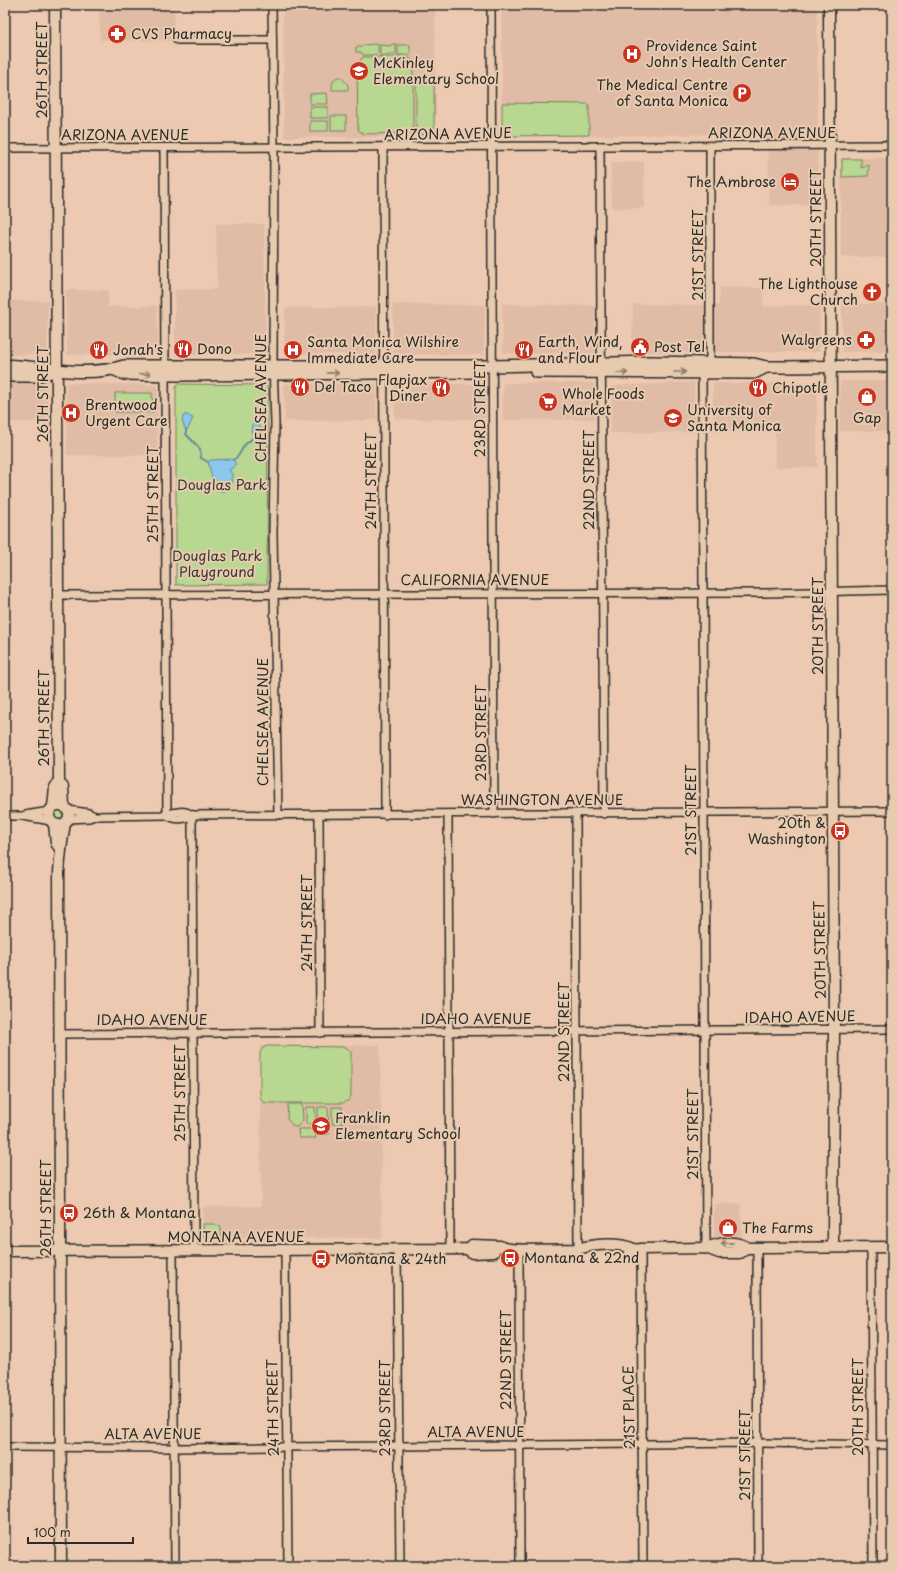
<svg xmlns="http://www.w3.org/2000/svg" width="897" height="1571" font-family="'Playpen Sans',sans-serif">
<rect width="100%" height="100%" fill="#ecc9b0"/>
<filter id="ink" filterUnits="userSpaceOnUse"><feTurbulence type="fractalNoise" baseFrequency=".025" numOctaves="2"/><feDisplacementMap in="SourceGraphic" scale="8" xChannelSelector="R" yChannelSelector="G"/><feConvolveMatrix kernelMatrix="1 2 1 2 8 2 1 2 1" color-interpolation-filters="sRGB"/></filter>
<g filter="url(#ink)">
<!-- built -->
<g fill="#e0bba6">
<polygon points="99,5 174,5 174,41 100,40"/>
<polygon points="283,5 435,5 436,137 284,137"/>
<polygon points="502,5 817,5 818,205 769,205 768,134 502,136"/>
<rect x="841" y="158" width="50" height="99"/>
<polygon points="611,162 644,162 644,208 612,208"/>
<polygon points="216,224 264,224 266,354 175,355 175,290 217,289"/>
<polygon points="720,287 763,288 763,306 820,305 819,352 632,352 633,304 719,305"/>
<polygon points="890,287 892,287 892,351 842,352 842,304 890,304"/>
<polygon points="66,290 108,290 108,307 157,306 158,354 67,355"/>
<polygon points="5,301 48,301 47,351 43,354 5,355"/>
<polygon points="393,304 485,305 484,355 393,354"/>
<polygon points="502,304 595,306 594,353 503,353"/>
<polygon points="376,307 376,354 284,354 285,308"/>
<rect x="840" y="381" width="52" height="50"/>
<polygon points="5,382 47,383 47,422 5,422"/>
<polygon points="694,382 694,432 610,433 612,386"/>
<polygon points="66,383 158,385 157,455 67,455"/>
<polygon points="394,383 482,384 486,388 485,419 395,419"/>
<polygon points="503,383 594,383 594,419 503,420"/>
<polygon points="713,383 817,384 817,467 775,467 775,432 713,431"/>
<polygon points="284,384 376,384 376,420 285,421"/>
<polygon points="380,1045 382,1238 203,1238 203,1207 261,1206 260,1046"/>
<rect x="714" y="1204" width="27" height="33"/>
</g>
<!-- green -->
<g fill="#b8d790" stroke="#72815e">
<polygon points="378,44 378,53 373,55 363,55 361,52 356,52 356,47 362,47 363,45"/>
<polygon points="392,44 396,44 396,54 380,56 380,45 390,46"/>
<rect x="398" y="45" width="12" height="10"/>
<polygon points="363,57 408,57 413,61 413,128 410,133 364,134 358,130 357,64"/>
<path d="M338,77h3l7,8v5h-16c0,-5 0,-11 6,-13z"/>
<polygon points="416,80 434,80 434,135 416,134"/>
<polygon points="327,93 328,104 310,104 310,94"/>
<polygon points="502,103 589,104 589,135 502,136"/>
<rect x="310" y="107" width="18" height="11"/>
<rect x="331" y="116" width="15" height="14"/>
<rect x="310" y="121" width="18" height="10"/>
<polygon points="842,159 861,159 861,168 869,165 868,176 842,177"/>
<polygon points="178,384 265,385 268,387 267,584 176,585 176,387"/>
<polygon points="115,393 152,393 153,412 115,412"/>
<circle cx="59" cy="815" r="7"/>
<polygon points="267,1046 346,1047 351,1052 351,1095 349,1100 343,1103 267,1103 263,1102 260,1097 260,1052 263,1048"/>
<polygon points="288,1104 302,1104 303,1120 297,1127 294,1127 287,1119"/>
<polygon points="306,1107 315,1107 316,1124 306,1124"/>
<polygon points="318,1107 328,1107 329,1134 318,1134 318,1125 323,1125 318,1124"/>
<rect x="332" y="1107" width="10" height="17"/>
<polygon points="298,1129 315,1129 316,1138 299,1138"/>
<polygon points="203,1224 214,1224 221,1227 221,1238 204,1238"/>
</g>
<!-- water -->
<g fill="#8ac7ea" stroke="#64899e">
<polygon points="185,414 193,418 188,429 185,429 182,420"/>
<polygon points="256,420 260,428 263,430 259,434 251,432 252,425"/>
<polygon points="232,459 236,464 235,466 229,470 233,475 231,478 232,483 222,492 219,492 216,488 216,481 212,478 208,462 210,460"/>
</g>
<g fill="none" stroke-linecap="round" stroke-linejoin="round">
<!-- stream -->
<g stroke="#64899e" stroke-width="2">
<polyline points="186,429 186,434 200,449 201,458 208,462"/>
<path d="M233,460c7,-4 7,-8 11,-14 4,-6 9,-5 11,-12"/>
</g>
<defs>
<g id="street">
<polyline points="272,5 274,148 273,364 275,423 273,533 278,815"/>
<polyline points="491,5 494,814"/>
<polyline points="177,40 272,40"/>
<polyline points="600,146 604,814"/>
<polyline points="710,146 710,363"/>
<polyline points="5,148 892,145"/>
<polyline points="383,148 385,815"/>
<polyline points="164,149 167,815"/>
<polyline points="702,372 706,1248"/>
<polyline points="58,595 767,593 892,590"/>
<polyline points="68,810 89,813 94,816"/>
<polyline points="319,814 320,1033"/>
<polyline points="448,814 450,1249"/>
<polyline points="576,814 578,1249"/>
<polyline points="25,815 50,811"/>
<path d="M167,815c7,5 17,5 25,0l700,-4"/>
<polyline points="192,815 194,1250"/>
<polyline points="5,816 23,816 51,821"/>
<path d="M68,819l21,-1 5,-2 73,-1c8,-4 18,-5 25,0"/>
<polyline points="60,1034 892,1029"/>
<polyline points="871,1247 873,1566"/>
<polyline points="757,1248 758,1566"/>
<polyline points="397,1249 400,1566"/>
<polyline points="519,1249 520,1566"/>
<polyline points="641,1249 643,1566"/>
<polyline points="173,1251 175,1566"/>
<polyline points="285,1251 288,1566"/>
<polyline points="5,1447 174,1448 758,1443 892,1445"/>
</g>
<g id="secondary">
<polyline points="829,5 834,1029 833,1247"/>
<polyline points="59,783 63,787 64,806"/>
<circle cx="59" cy="815" r="10"/>
<polyline points="53,807 55,787 59,783 55,5"/>
<polyline points="54,824 56,843 60,849"/>
<path d="M706,1248c14,-5 29,-9 42,0"/>
<polyline points="468,1249 472,1253 494,1252"/>
<path d="M5,1251l463,-2 4,-4 28,1c7,6 64,3 78,3 15,-5 41,-7 56,0"/>
<polyline points="629,1251 641,1249 706,1248 719,1253 740,1253 748,1248 892,1247"/>
<path d="M61,1566l-2,-693c1,-17 3,-33 6,-50"/>
</g>
<g id="primary">
<path d="M5,365c37,2 83,13 119,1h368l160,-4 102,2 12,3h16l110,-1"/>
<polyline points="113,369 124,374 178,375 479,372"/>
<polyline points="536,372 754,373 766,367"/>
<polyline points="5,376 37,376 54,371"/>
</g>
</defs>
<!-- street casing -->
<use href="#street" stroke="#2b2b2b" stroke-width="10"/>
<!-- secondary casing -->
<use href="#secondary" stroke="#2b2b2b" stroke-width="13"/>
<!-- primary casing -->
<use href="#primary" stroke="#2b2b2b" stroke-width="14"/>
<!-- street -->
<use href="#street" stroke="#e8cbaf" stroke-width="7"/>
<!-- secondary -->
<use href="#secondary" stroke="#e8cbaf" stroke-width="10"/>
<!-- primary -->
<use href="#primary" stroke="#e8cbaf" stroke-width="11"/>
</g>
<!-- one-way arrows -->
<defs><path id="oneway-shaft" d="M-6 0H5M1.5-3L5.5 0L1.5 3" fill="none" stroke-width="1.6" stroke-linecap="round" stroke-linejoin="round"/></defs>
<g stroke="#8a7b6d">
<use href="#oneway-shaft" transform="translate(680 372)"/>
<use href="#oneway-shaft" transform="translate(333 373) rotate(1)"/>
<use href="#oneway-shaft" transform="translate(622 373) rotate(-2)"/>
<use href="#oneway-shaft" transform="translate(145 374) rotate(1)"/>
<use href="#oneway-shaft" transform="translate(727 1243) rotate(179)"/>
</g>
</g>
<!-- icons -->
<defs>
<symbol id="pharmacy-disc" viewBox="-11 -11 22 22"><circle r="9.5" fill="#c8321e" stroke="#e8cbaf"/><path d="M-2-6h4v4h4v4h-4v4h-4v-4h-4v-4h4Z" fill="#fff"/></symbol>
<symbol id="hospital-disc" viewBox="-11 -11 22 22"><circle r="9.5" fill="#c8321e" stroke="#e8cbaf"/><path d="M-5-5h3v3.5h4V-5h3V5h-3V1.5h-4V5h-3Z" fill="#fff"/></symbol>
<symbol id="school-disc" viewBox="-11 -11 22 22"><circle r="9.5" fill="#c8321e" stroke="#e8cbaf"/><path d="M0-5L7-2L0 1L-7-2ZM-4 1L0 2.5L4 1V4Q0 6-4 4Z" fill="#fff"/></symbol>
<symbol id="parking-disc" viewBox="-11 -11 22 22"><circle r="9.5" fill="#c8321e" stroke="#e8cbaf"/><path d="M-3.5-5.5H1a3.5 3.5 0 0 1 0 7H-1V5.5H-3.5ZM-1-3.4V-.6H.8a1.4 1.4 0 0 0 0-2.8Z" fill="#fff"/></symbol>
<symbol id="hotel-disc" viewBox="-11 -11 22 22"><circle r="9.5" fill="#c8321e" stroke="#e8cbaf"/><path d="M-6-4.5h1.5V1H6V5H4.5V3h-9V5H-6ZM-4 0a1.8 1.8 0 1 1 3.6 0ZM.5 0V-2.5h3Q6-2.5 6 0Z" fill="#fff"/></symbol>
<symbol id="church-disc" viewBox="-11 -11 22 22"><circle r="9.5" fill="#c8321e" stroke="#e8cbaf"/><path d="M-1.2-6h2.4v3.5h3.3v2.4h-3.3V6h-2.4V-.1h-3.3v-2.4h3.3Z" fill="#fff"/></symbol>
<symbol id="civic-disc" viewBox="-11 -11 22 22"><circle r="9.5" fill="#c8321e" stroke="#e8cbaf"/><path d="M-.6-6.5H3V-4.5H.6V-3L4-1V1h2V6H-6V1h2V-1L-.6-3ZM-1.2 2.5V6h2.4V2.5Z" fill="#fff"/></symbol>
<symbol id="restaurant-disc" viewBox="-11 -11 22 22"><circle r="9.5" fill="#c8321e" stroke="#e8cbaf"/><path d="M-5-6h1v4h1v-4h1v4h1v-4h1v5L-1.5 .5V6h-2V.5L-5-1ZM5-6V6H3V1.5H1.5Q1.5-4 5-6Z" fill="#fff"/></symbol>
<symbol id="shop-disc" viewBox="-11 -11 22 22"><circle r="9.5" fill="#c8321e" stroke="#e8cbaf"/><path d="M-5-2.5h2.3a2.7 3.5 0 0 1 5.4 0H5L5.5 6h-11ZM-1.5-2.5h3a1.5 2.3 0 0 0-3 0Z" fill="#fff"/></symbol>
<symbol id="supermarket-disc" viewBox="-11 -11 22 22"><circle r="9.5" fill="#c8321e" stroke="#e8cbaf"/><path d="M-6-5.5h2.5l.6 2H6L4.5 2H-2.5L-4.4-4H-6ZM-1.5 3.2a1.3 1.3 0 1 0 .1 0ZM3 3.2a1.3 1.3 0 1 0 .1 0Z" fill="#fff"/></symbol>
<symbol id="university-disc" viewBox="-11 -11 22 22"><circle r="9.5" fill="#c8321e" stroke="#e8cbaf"/><path d="M0-5L7-2L0 1L-7-2ZM-4 1L0 2.5L4 1V4Q0 6-4 4Z" fill="#fff"/></symbol>
<symbol id="bus-disc" viewBox="-11 -11 22 22"><circle r="9.5" fill="#c8321e" stroke="#e8cbaf"/><path d="M-5-6H5V4H4V6H2V4H-2V6H-4V4H-5ZM-3.5-4V0h7V-4ZM-3.5 1.2v1.5H-2V1.2ZM2 1.2v1.5H3.5V1.2Z" fill="#fff"/></symbol>
</defs>
<g fill-rule="evenodd">
<use href="#pharmacy-disc" x="106" y="23" width="22" height="22"/>
<use href="#hospital-disc" x="621" y="43" width="22" height="22"/>
<use href="#school-disc" x="348" y="60" width="22" height="22"/>
<use href="#parking-disc" x="731" y="82" width="22" height="22"/>
<use href="#hotel-disc" x="779" y="171" width="22" height="22"/>
<use href="#church-disc" x="861" y="281" width="22" height="22"/>
<use href="#pharmacy-disc" x="855" y="329" width="22" height="22"/>
<use href="#civic-disc" x="629" y="336" width="22" height="22"/>
<use href="#restaurant-disc" x="172" y="338" width="22" height="22"/>
<use href="#restaurant-disc" x="88" y="339" width="22" height="22"/>
<use href="#hospital-disc" x="282" y="339" width="22" height="22"/>
<use href="#restaurant-disc" x="513" y="339" width="22" height="22"/>
<use href="#restaurant-disc" x="289" y="376" width="22" height="22"/>
<use href="#restaurant-disc" x="430" y="377" width="22" height="22"/>
<use href="#restaurant-disc" x="747" y="377" width="22" height="22"/>
<use href="#shop-disc" x="856" y="386" width="22" height="22"/>
<use href="#supermarket-disc" x="537" y="391" width="22" height="22"/>
<use href="#hospital-disc" x="60" y="402" width="22" height="22"/>
<use href="#university-disc" x="662" y="407" width="22" height="22"/>
<use href="#bus-disc" x="829" y="820" width="22" height="22"/>
<use href="#school-disc" x="310" y="1115" width="22" height="22"/>
<use href="#bus-disc" x="58" y="1202" width="22" height="22"/>
<use href="#shop-disc" x="717" y="1217" width="22" height="22"/>
<use href="#bus-disc" x="499" y="1247" width="22" height="22"/>
<use href="#bus-disc" x="310" y="1248" width="22" height="22"/>
</g>
<g text-anchor="middle" stroke-width="4" stroke-linejoin="round" paint-order="stroke">
<!-- poi labels -->
<g font-size="14" fill="#2b2b2b" stroke="#e8cbaf" text-anchor="start">
<text x="131" y="39">CVS Pharmacy</text>
<text x="646" y="51">Providence Saint<tspan x="646" dy="16">John's Health Center</tspan></text>
<text x="373" y="68">McKinley<tspan x="373" dy="16">Elementary School</tspan></text>
<text x="728" y="90" text-anchor="end">The Medical Centre<tspan x="728" dy="16">of Santa Monica</tspan></text>
<text x="776" y="187" text-anchor="end">The Ambrose</text>
<text x="858" y="289" text-anchor="end">The Lighthouse<tspan x="858" dy="16">Church</tspan></text>
<text x="852" y="345" text-anchor="end">Walgreens</text>
<text x="307" y="347">Santa Monica Wilshire<tspan x="307" dy="16">Immediate Care</tspan></text>
<text x="538" y="347">Earth, Wind,<tspan x="538" dy="16">and Flour</tspan></text>
<text x="654" y="352">Post Tel</text>
<text x="197" y="354">Dono</text>
<text x="113" y="355">Jonah's</text>
<text x="427" y="385" text-anchor="end">Flapjax<tspan x="427" dy="16">Diner</tspan></text>
<text x="314" y="392">Del Taco</text>
<text x="772" y="393">Chipotle</text>
<text x="562" y="399">Whole Foods<tspan x="562" dy="16">Market</tspan></text>
<text x="85" y="410">Brentwood<tspan x="85" dy="16">Urgent Care</tspan></text>
<text x="687" y="415">University of<tspan x="687" dy="16">Santa Monica</tspan></text>
<text x="867" y="423" text-anchor="middle">Gap</text>
<text x="826" y="828" text-anchor="end">20th &amp;<tspan x="826" dy="16">Washington</tspan></text>
<text x="335" y="1123">Franklin<tspan x="335" dy="16">Elementary School</tspan></text>
<text x="83" y="1218">26th &amp; Montana</text>
<text x="742" y="1233">The Farms</text>
<text x="524" y="1263">Montana &amp; 22nd</text>
<text x="335" y="1264">Montana &amp; 24th</text>
</g>
<!-- street labels -->
<g font-size="14" fill="#2b2b2b" stroke="#e8cbaf">
<text transform="translate(42 70) rotate(-90)" y="5">26TH STREET</text>
<text x="772" y="138">ARIZONA AVENUE</text>
<text transform="translate(448 134) rotate(-1)" y="5">ARIZONA AVENUE</text>
<text x="125" y="140">ARIZONA AVENUE</text>
<text transform="translate(816 218) rotate(-90)" y="5">20TH STREET</text>
<text transform="translate(698 255) rotate(-90)" y="5">21ST STREET</text>
<text transform="translate(43 394) rotate(-90)" y="5">26TH STREET</text>
<text transform="translate(261 398) rotate(-90)" y="5">CHELSEA AVENUE</text>
<text transform="translate(480 409) rotate(-90)" y="5">23RD STREET</text>
<text transform="translate(589 480) rotate(-90)" y="5">22ND STREET</text>
<text transform="translate(371 481) rotate(-90)" y="5">24TH STREET</text>
<text transform="translate(153 494) rotate(-90)" y="5">25TH STREET</text>
<text x="475" y="585">CALIFORNIA AVENUE</text>
<text transform="translate(818 626) rotate(-90)" y="5">20TH STREET</text>
<text transform="translate(44 718) rotate(-90)" y="5">26TH STREET</text>
<text transform="translate(263 722) rotate(-90)" y="5">CHELSEA AVENUE</text>
<text transform="translate(481 733) rotate(-90)" y="5">23RD STREET</text>
<text x="542" y="805">WASHINGTON AVENUE</text>
<text transform="translate(691 810) rotate(-90)" y="5">21ST STREET</text>
<text transform="translate(307 923) rotate(-90)" y="5">24TH STREET</text>
<text transform="translate(820 950) rotate(-91)" y="5">20TH STREET</text>
<text transform="translate(800 1017) rotate(-1)" y="5">IDAHO AVENUE</text>
<text x="476" y="1024">IDAHO AVENUE</text>
<text x="152" y="1025">IDAHO AVENUE</text>
<text transform="translate(564 1032) rotate(-90)" y="5">22ND STREET</text>
<text transform="translate(180 1093) rotate(-90)" y="5">25TH STREET</text>
<text transform="translate(693 1134) rotate(-90)" y="5">21ST STREET</text>
<text transform="translate(46 1208) rotate(-90)" y="5">26TH STREET</text>
<text x="236" y="1242">MONTANA AVENUE</text>
<text transform="translate(506 1360) rotate(-90)" y="5">22ND STREET</text>
<text transform="translate(629 1407) rotate(-91)" y="5">21ST PLACE</text>
<text transform="translate(858 1407) rotate(-90)" y="5">20TH STREET</text>
<text transform="translate(273 1408) rotate(-91)" y="5">24TH STREET</text>
<text transform="translate(385 1408) rotate(-90)" y="5">23RD STREET</text>
<text x="476" y="1437">ALTA AVENUE</text>
<text x="153" y="1439">ALTA AVENUE</text>
<text transform="translate(745 1455) rotate(-90)" y="5">21ST STREET</text>
</g>
<!-- park labels -->
<g font-size="14" fill="#393c35" stroke="#e8cbaf">
<text x="222" y="490">Douglas Park</text>
<text x="217" y="561">Douglas Park<tspan x="217" dy="16">Playground</tspan></text>
</g>
</g>
<!-- margin -->
<rect width="897" height="1571" fill="none" stroke="#e8cbaf" stroke-width="20"/>
<rect x="10" y="10" width="877" height="1551" fill="none" stroke="#2b2b2b" stroke-width="1.5" filter="url(#ink)"/>
<!-- scale -->
<path d="M28 1537v6h105v-6" fill="none" stroke="#2b2b2b" stroke-width="2"/>
<text x="34" y="1537" font-size="12" fill="#2b2b2b" stroke="#e8cbaf" stroke-width="3" paint-order="stroke">100 m</text>
</svg>
